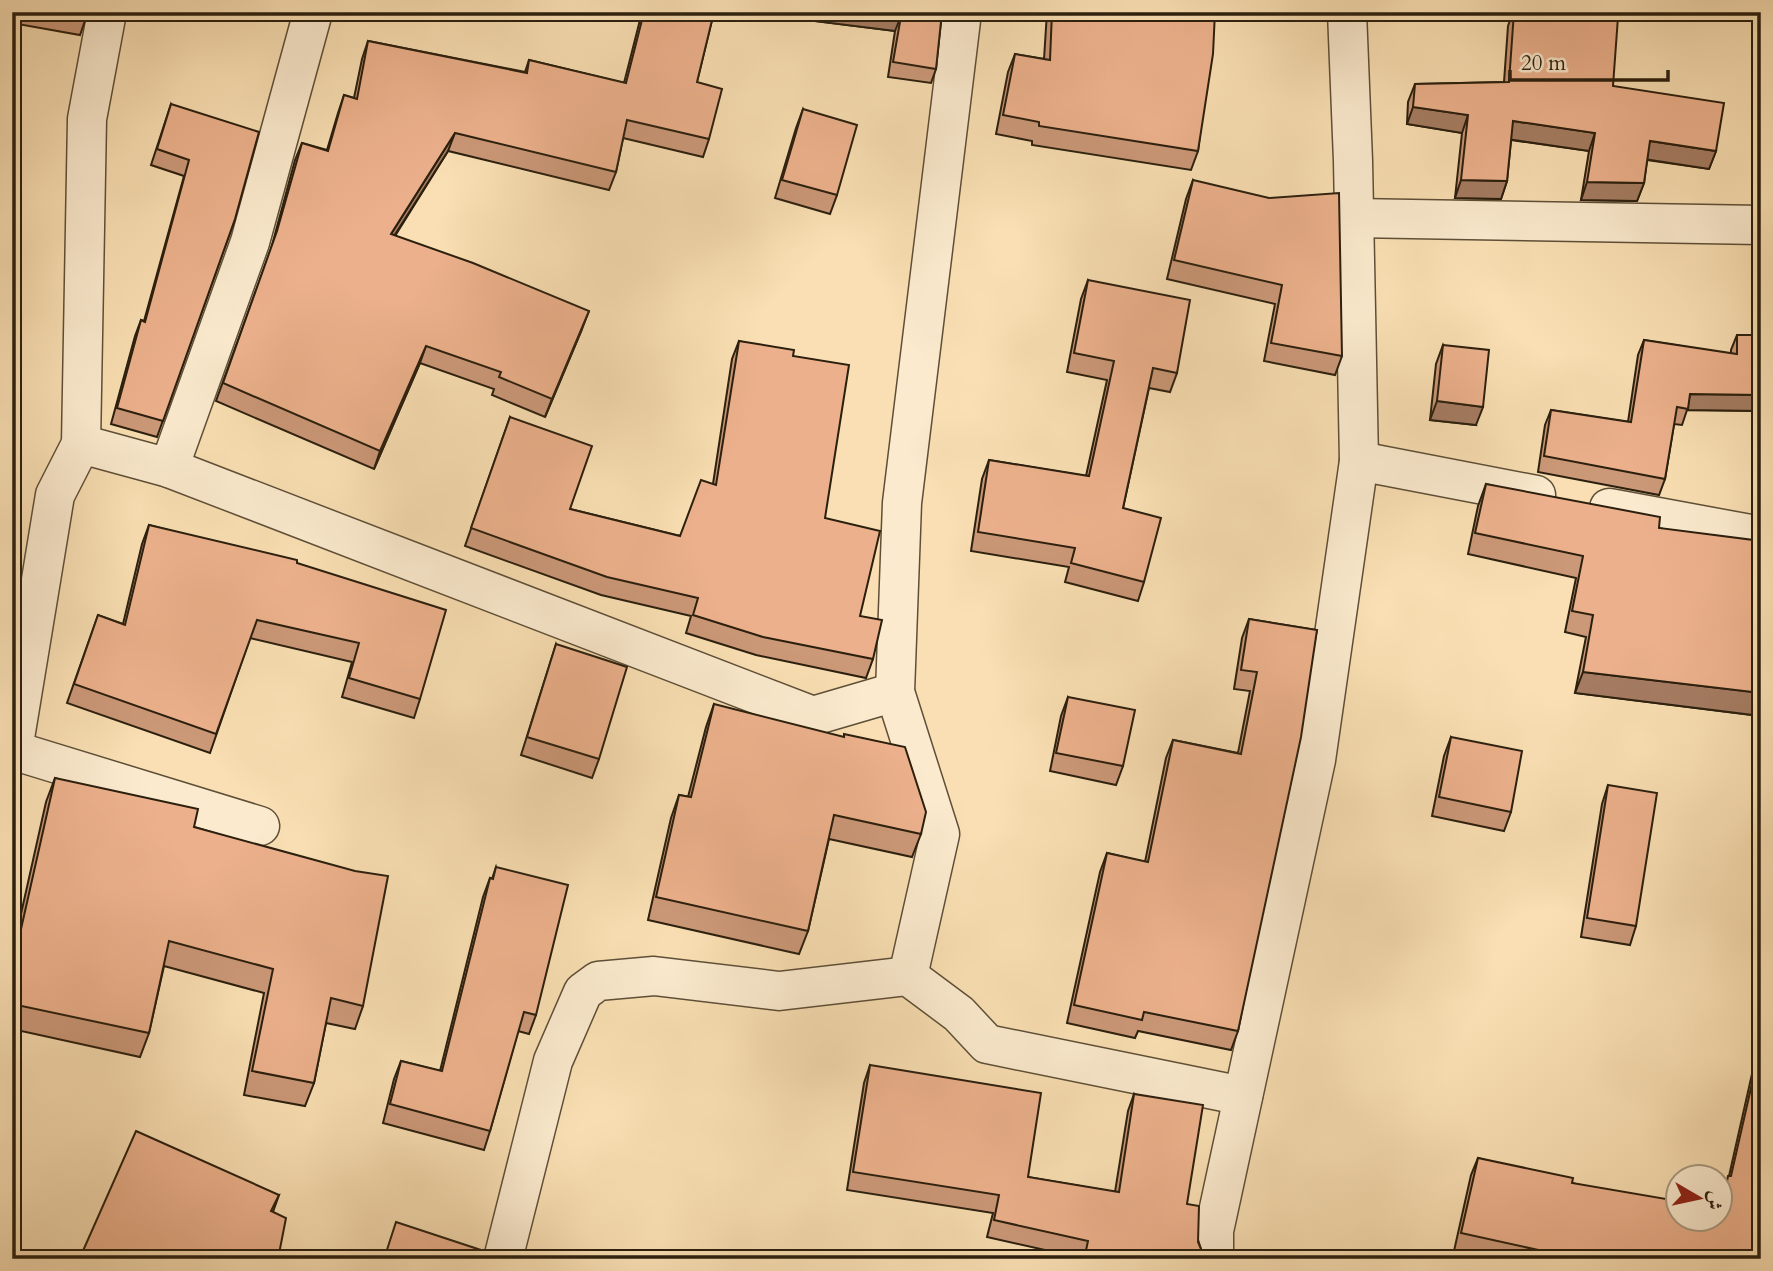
<svg xmlns="http://www.w3.org/2000/svg" width="1773" height="1271" font-family="Cardo,Amiri,serif">
<rect width="100%" height="100%" fill="#f9dfb3"/>
<filter id="stains"><feTurbulence type="fractalNoise" baseFrequency=".00286" numOctaves="4"/><feColorMatrix values="0 0 0 0 .2 0 0 0 0 .09 0 0 0 0 .02 0 0 0 .5 -.17"/></filter>
<radialGradient id="worn" r=".72"><stop offset=".6" stop-color="#630" stop-opacity="0"/><stop offset="1" stop-color="#630" stop-opacity=".3"/></radialGradient>
<g fill="none" stroke-linecap="round" stroke-linejoin="round">
<defs>
<g id="minor">
<polyline points="962,12 902,503 895,692 940,834 908,976 959,1014 987,1044 1243,1096"/>
<polyline points="1347,12 1353,161 1359,461"/>
<polyline points="1354,218 1761,225"/>
<polyline points="81,444 169,468 813,716 895,692"/>
<polyline points="169,468 250,242 313,12"/>
<polyline points="1609,508 1761,536"/>
<polyline points="12,750 260,826"/>
<polyline points="13,750 55,495 81,444 87,119 107,12"/>
<polyline points="503,1259 553,1061 583,992 598,981 654,976 779,991 908,976"/>
<polyline points="1214,1259 1214,1231 1316,760 1359,461 1536,495"/>
</g>
</defs>
<!-- minor casing -->
<use href="#minor" stroke="#5e4f37" stroke-width="41"/>
<!-- minor -->
<use href="#minor" stroke="#fbeace" stroke-width="38"/>
</g>
<!-- wall -->
<g fill="#cb9878" stroke="#2b1f0e" stroke-width="2">
<polygon points="12,12 88,12 80,35 12,23"/>
<polygon points="642,12 714,12 697,82 709,139 703,157 623,138 616,172 609,190 448,151 395,236 582,329 545,417 492,395 494,389 420,363 374,469 216,401 271,249 295,160 302,143 327,150 338,113 344,95 354,98 362,59 368,41 525,72 529,60 624,83"/>
<polygon points="807,12 942,12 936,69 931,83 888,77 895,31 806,20"/>
<polygon points="1047,12 1215,12 1198,151 1191,170 1032,145 1032,141 996,134 1008,72 1015,54 1044,59"/>
<polygon points="1513,12 1566,12 1613,86 1716,151 1709,169 1647,160 1644,183 1637,201 1581,200 1589,151 1511,140 1507,181 1501,199 1455,198 1462,133 1407,124 1408,102 1415,84 1504,82 1508,26"/>
<polygon points="171,104 235,219 157,437 111,424 135,336 141,320 144,321 184,176 151,165"/>
<polygon points="803,109 837,195 830,214 775,198 796,128"/>
<polygon points="1193,180 1342,356 1335,375 1264,361 1275,304 1167,279 1186,199"/>
<polygon points="1088,280 1177,373 1170,392 1149,388 1123,508 1144,582 1138,601 1065,582 1069,567 971,551 982,479 989,460 1086,476 1107,380 1067,372 1081,299"/>
<polygon points="1737,335 1761,335 1761,411 1687,410 1682,425 1674,424 1665,479 1659,495 1538,472 1545,425 1551,410 1628,422 1638,355 1644,340 1731,354 1731,350"/>
<polygon points="739,341 793,356 825,518 860,616 873,659 866,678 756,655 686,633 691,616 601,595 465,546 510,417 570,509 680,536 713,484 732,359"/>
<polygon points="1443,345 1476,425 1430,420 1436,364"/>
<polygon points="1486,484 1659,528 1761,552 1761,716 1575,693 1586,637 1565,632 1576,578 1468,554 1478,506"/>
<polygon points="149,525 297,563 420,699 414,718 342,697 352,662 250,638 210,753 67,703 98,615 123,624 142,544"/>
<polygon points="1249,619 1317,630 1238,1031 1231,1050 1138,1031 1135,1038 1067,1023 1100,872 1107,853 1145,862 1166,758 1173,740 1238,753 1250,691 1234,689 1242,638"/>
<polygon points="556,644 599,759 592,778 521,755"/>
<polygon points="1068,697 1123,766 1116,785 1050,771 1061,716"/>
<polygon points="714,704 921,834 912,857 829,839 808,931 799,954 648,920 671,818 679,795 688,797 706,727"/>
<polygon points="1451,737 1511,812 1504,831 1432,816 1444,756"/>
<polygon points="55,778 194,827 363,1006 355,1029 326,1023 314,1083 305,1106 244,1095 264,993 164,966 149,1033 140,1057 12,1029 12,954 46,802"/>
<polygon points="1608,785 1636,926 1630,945 1581,937 1602,804"/>
<polygon points="496,867 536,1015 529,1034 518,1031 490,1131 484,1150 383,1123 394,1079 401,1061 440,1071 483,897 490,878 492,879"/>
<polygon points="1761,880 1761,919 1755,918"/>
<polygon points="1761,1034 1761,1259 1491,1259 1454,1251 1471,1175 1478,1158 1572,1183 1720,1219 1722,1194 1729,1176"/>
<polygon points="870,1065 1028,1177 1115,1192 1128,1111 1134,1094 1187,1204 1204,1259 1081,1259 1081,1258 987,1237 993,1213 847,1190 864,1083"/>
<polygon points="279,1195 273,1212 278,1259 80,1259 82,1253"/>
</g>
<!-- shaded-wall -->
<g fill="#a57c62" stroke="#2b1f0e" stroke-width="2">
<polygon points="809,12 867,12 901,16 895,31 806,20"/>
<polygon points="1413,107 1468,115 1462,133 1407,124"/>
<polygon points="1513,121 1595,133 1589,151 1507,139"/>
<polygon points="455,133 448,151 384,252 391,234"/>
<polygon points="1650,141 1716,151 1709,169 1644,159"/>
<polygon points="1461,180 1507,181 1501,199 1455,198"/>
<polygon points="1587,182 1644,183 1637,201 1581,200"/>
<polygon points="589,311 582,329 545,417 552,399"/>
<polygon points="426,346 420,363 374,469 380,451"/>
<polygon points="1690,394 1761,395 1761,411 1687,410"/>
<polygon points="1437,401 1483,407 1476,425 1430,420"/>
<polygon points="1583,672 1761,693 1761,716 1575,693"/>
</g>
<!-- building -->
<g fill="#ecb18c" stroke="#2b1f0e" stroke-width="2">
<polygon points="65,12 88,12 87,16"/>
<polygon points="644,12 714,12 697,82 722,89 709,139 627,120 616,172 455,133 391,234 473,263 589,311 552,399 499,377 501,372 426,346 380,451 223,383 277,231 302,143 328,151 344,95 357,99 368,41 527,73 529,60 626,83"/>
<polygon points="867,12 942,12 936,69 893,62 901,16"/>
<polygon points="1052,12 1215,12 1213,54 1198,151 1039,126 1039,122 1003,115 1015,54 1050,60"/>
<polygon points="1514,12 1566,12 1618,17 1613,86 1724,103 1716,151 1650,141 1644,183 1587,182 1595,133 1513,121 1507,181 1461,180 1468,115 1413,107 1415,84 1509,82"/>
<polygon points="171,104 259,132 235,219 163,421 117,408 141,320 145,322 189,160 157,149"/>
<polygon points="803,109 857,125 837,195 782,180"/>
<polygon points="1193,180 1269,198 1339,193 1342,356 1271,343 1282,285 1174,260"/>
<polygon points="1088,280 1190,300 1177,373 1153,368 1123,508 1161,518 1144,582 1071,563 1075,548 978,532 989,460 1089,476 1114,361 1074,353"/>
<polygon points="1737,335 1761,335 1761,395 1690,394 1688,409 1677,407 1665,479 1544,456 1551,410 1631,422 1644,340 1737,354"/>
<polygon points="739,341 794,350 793,356 849,365 825,518 880,531 860,616 882,620 873,659 763,637 693,615 698,598 607,577 471,528 510,417 592,446 570,509 680,536 701,480 716,485"/>
<polygon points="1443,345 1489,350 1483,407 1437,401"/>
<polygon points="1486,484 1660,517 1659,528 1761,541 1761,693 1583,672 1593,615 1572,611 1583,556 1475,533"/>
<polygon points="149,525 297,560 297,563 446,610 420,699 349,678 359,643 257,620 216,734 74,684 98,615 125,625"/>
<polygon points="1249,619 1317,630 1301,737 1238,1031 1144,1012 1142,1020 1074,1005 1107,853 1148,862 1173,740 1241,754 1257,672 1241,670"/>
<polygon points="556,644 627,667 599,759 527,737"/>
<polygon points="1068,697 1135,710 1123,766 1056,753"/>
<polygon points="714,704 844,737 844,734 905,747 926,812 921,834 834,815 808,931 656,897 679,795 691,797"/>
<polygon points="1451,737 1522,751 1511,812 1439,797"/>
<polygon points="55,778 198,809 194,827 355,871 388,876 363,1006 331,998 314,1083 252,1071 273,969 169,941 149,1033 12,1004 12,969"/>
<polygon points="1608,785 1657,793 1636,926 1587,918"/>
<polygon points="496,867 568,885 536,1015 524,1012 490,1131 390,1104 401,1061 442,1071 490,878 493,879"/>
<polygon points="1761,1044 1761,1259 1579,1259 1461,1233 1478,1158 1573,1178 1572,1183 1678,1201 1678,1219 1720,1219 1720,1209 1722,1209 1728,1176 1731,1176"/>
<polygon points="870,1065 1041,1093 1028,1177 1119,1192 1134,1094 1203,1105 1187,1204 1199,1206 1198,1242 1204,1256 1204,1259 1104,1259 1085,1255 1088,1241 994,1220 999,1195 853,1172"/>
<polygon points="136,1131 279,1195 271,1211 286,1218 278,1259 95,1259 82,1253"/>
<polygon points="396,1222 493,1254 500,1259 384,1259"/>
<polygon points="352,1252 366,1259 350,1259"/>
</g>
<!-- margin -->
<rect width="1773" height="1271" fill="none" stroke="#f9dfb3" stroke-width="42"/>
<rect x="14" y="14" width="1745" height="1243" fill="none" stroke="#2b1f0e" stroke-width="3.5"/>
<rect x="21" y="21" width="1731" height="1229" fill="none" stroke="#2b1f0e" stroke-width="2"/>
<!-- north arrow -->
<g transform="translate(1699 1198) rotate(99)"><circle r="33" fill="#fbeace" stroke="#a89981" stroke-width="2"/>
<path d="M0-5L12 26L0 18L-12 26Z" fill="#8f2418"/>
<text y="-10" font-size="19" font-weight="bold" text-anchor="middle" fill="#2b1f0e">ش</text>
</g>
<!-- scale -->
<path d="M1510 70v10h158v-10" fill="none" stroke="#2b1f0e" stroke-width="3.5"/>
<text x="1521" y="70" font-size="21" fill="#2b1f0e" stroke="#fbeace" stroke-width="5" paint-order="stroke">20 m</text>
<rect width="100%" height="100%" filter="url(#stains)"/>
<rect width="100%" height="100%" fill="url(#worn)"/>
</svg>
